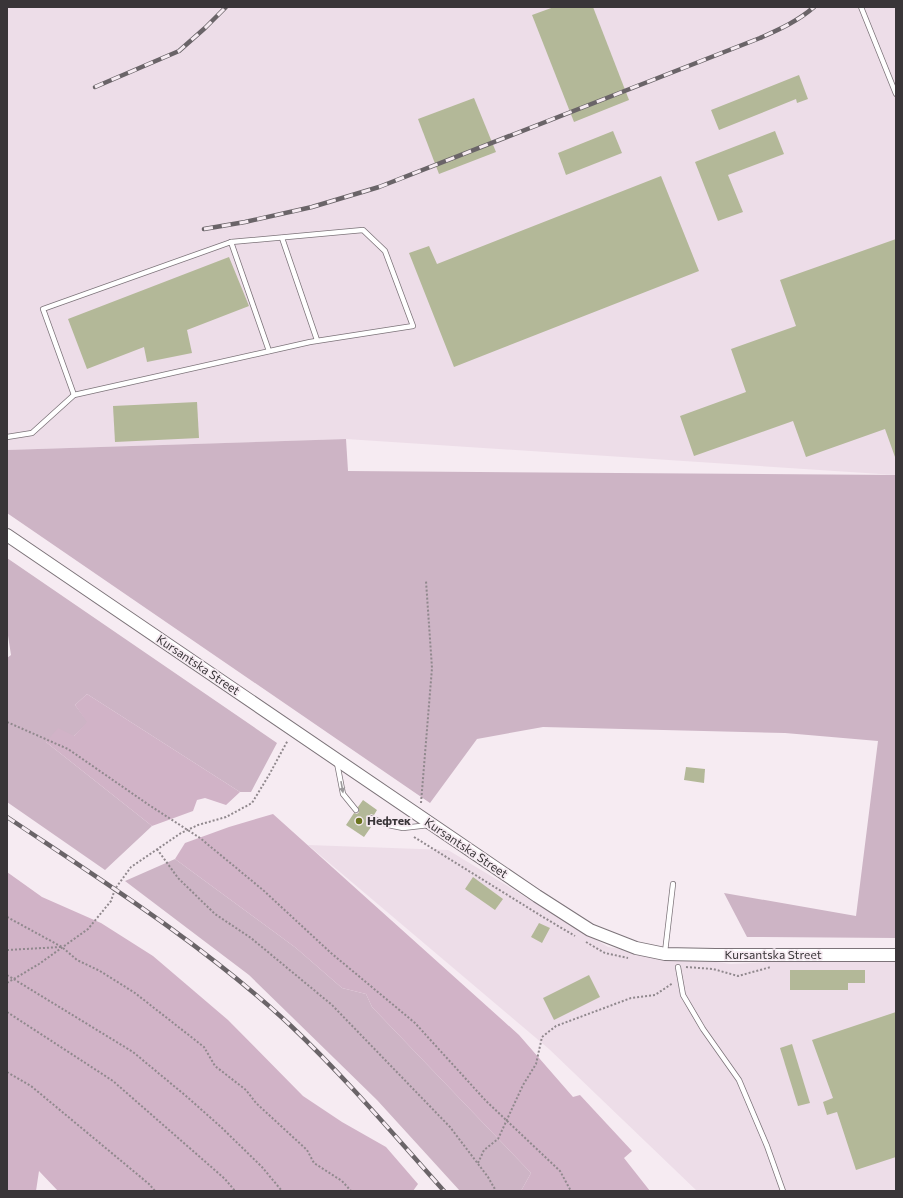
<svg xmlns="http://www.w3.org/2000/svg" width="903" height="1198" font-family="Commissioner,sans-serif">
<rect width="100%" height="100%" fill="#f6ebf2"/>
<!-- built -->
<g fill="#eddde8">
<polygon points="7,7 896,7 896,475 346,439 7,450"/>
<polygon points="308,845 448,850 608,947 731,964 896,955 896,1191 697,1191 549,1049"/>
</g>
<!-- green -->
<g fill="#cdb4c5">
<polygon points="346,439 348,471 896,475 896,938 747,937 724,893 856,916 878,741 785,733 543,727 477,739 430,803 7,513 7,450"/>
<polygon points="7,558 277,743 251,792 240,792 87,694 75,705 88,722 74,736 46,742 152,826 105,870 7,802 7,658 11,655 7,629"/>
<polygon points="175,859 296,948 342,988 366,994 372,1007 531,1173 521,1191 460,1191 377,1100 249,975 125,881"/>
</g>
<!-- forest -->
<g fill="#d1b3c7">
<polygon points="87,694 240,792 226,805 205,798 197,800 193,811 152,826 46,742 58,728 74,736 87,722 75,705"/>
<polygon points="273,814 519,1035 573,1097 580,1095 632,1151 624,1158 650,1191 521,1191 531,1173 372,1007 366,994 342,988 296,948 175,859 185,843 229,827"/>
<polygon points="7,872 42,897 101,923 153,956 228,1020 303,1096 342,1122 386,1147 418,1184 413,1191 58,1191 39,1171 36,1191 7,1191"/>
</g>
<!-- building -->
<g fill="#b3b898">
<polygon points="554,7 593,7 629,100 574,122 532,15"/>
<polygon points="799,75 808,99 797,103 796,99 719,130 711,110"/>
<polygon points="474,98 496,152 439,174 418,119"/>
<polygon points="613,131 622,153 566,175 558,153"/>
<polygon points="775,131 784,154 728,175 743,212 718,221 695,162"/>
<polygon points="661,176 699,271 454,367 409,253 429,246 437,264"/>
<polygon points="896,239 896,457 895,457 885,429 806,457 793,421 694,456 680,416 746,392 731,349 796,326 780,280"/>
<polygon points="229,257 249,306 187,330 192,353 147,362 144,347 87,369 68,319"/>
<polygon points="197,402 199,438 115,442 113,406"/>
<polygon points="686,767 705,769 704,783 684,780"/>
<polygon points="363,800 377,810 374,815 371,814 369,816 368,819 370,821 368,825 371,827 364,837 346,825 354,813 357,814 359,812 358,807"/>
<polygon points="473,877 503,899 495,910 465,889"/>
<polygon points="539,923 550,928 542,943 531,937"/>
<polygon points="790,970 865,970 865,983 848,983 848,990 790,990"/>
<polygon points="589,975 600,997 554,1020 543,998"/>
<polygon points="896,1012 896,1157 856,1170 837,1112 827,1115 823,1102 833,1098 812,1040"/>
<polygon points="792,1044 810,1103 798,1106 780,1048"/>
</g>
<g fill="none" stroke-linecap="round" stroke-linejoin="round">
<defs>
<g id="lane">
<polyline points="861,7 896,94"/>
<polyline points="282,238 317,340"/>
<polyline points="74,395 43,309 231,242 269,351"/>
<polyline points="7,437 32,433 74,395 310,342 413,326 385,251 363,230 231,242"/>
<polyline points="337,763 343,794 356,810"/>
<polyline points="372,818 388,825 403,828 429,825"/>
<polyline points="665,952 673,884"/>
<polyline points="678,967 683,995 703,1029 739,1080 767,1146 783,1191"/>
</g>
<polyline id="secondary" points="7,535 537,896 590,930 636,948 665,954 715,955 896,955"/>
</defs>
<!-- lane casing -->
<use href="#lane" stroke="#7c7379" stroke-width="6"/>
<!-- secondary casing -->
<use href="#secondary" stroke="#7c7379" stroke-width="14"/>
<!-- path -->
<g stroke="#90888d" stroke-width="2" stroke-dasharray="2 2" stroke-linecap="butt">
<polyline points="7,722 68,749 149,805 200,838 263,890 331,953 415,1023 486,1101 560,1171 571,1191"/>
<polyline points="421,803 432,668 426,581"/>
<polyline points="414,837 543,917 575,936"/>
<polyline points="157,849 178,878 215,914 251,938 332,1005 450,1127 488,1177 496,1191"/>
<polyline points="7,917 62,947 77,960 100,971 135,993 204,1047 215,1066 246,1090 256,1103 307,1150 314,1163 342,1181 351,1191"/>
<polyline points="586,942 605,953 628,958"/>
<polyline points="7,950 61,947"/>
<polyline points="686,967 713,969 738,976 771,967"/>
<polyline points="7,975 133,1052 186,1096 221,1127 262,1167 282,1191"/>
<polyline points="7,983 39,964 88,929 111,901 115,889 131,867 181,833 198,825 226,817 252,803 269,775 288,740"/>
<polyline points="7,1012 113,1081 225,1179 235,1191"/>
<polyline points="7,1072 31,1086 149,1184 155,1191"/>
<polyline points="478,1163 484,1150 498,1139 523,1085 536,1064 542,1037 556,1026 631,998 655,995 673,983"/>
</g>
<!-- lane -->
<use href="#lane" stroke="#fff" stroke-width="4.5"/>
<!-- secondary -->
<use href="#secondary" stroke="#fff" stroke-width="12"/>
<defs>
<g id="rail">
<polyline points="95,87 179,51 205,28 226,7"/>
<path d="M204,229l41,-7 67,-15 67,-20 381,-149c20,-9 38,-17 54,-31"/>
<path d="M7,817c97,65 197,128 283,208 55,52 104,110 154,166"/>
</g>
</defs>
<!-- rail casing -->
<use href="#rail" stroke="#6a6468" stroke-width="4.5"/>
<!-- rail -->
<use href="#rail" stroke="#f6ebf2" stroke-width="3" stroke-dasharray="9" stroke-linecap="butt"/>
</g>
<!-- one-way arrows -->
<defs><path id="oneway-solid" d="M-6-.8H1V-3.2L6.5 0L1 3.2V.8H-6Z"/></defs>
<use fill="#9c9a9c" href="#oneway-solid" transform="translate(342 787) rotate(80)"/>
<!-- markers -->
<circle fill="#6b741e" stroke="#f6ebf2" stroke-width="1.5" cx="359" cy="821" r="4"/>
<g text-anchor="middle" stroke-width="3.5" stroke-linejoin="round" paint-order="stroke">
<!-- street labels -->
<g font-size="12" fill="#393538" stroke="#f6ebf2">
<text transform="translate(198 665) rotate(34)" y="4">Kursantska Street</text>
<text transform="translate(466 848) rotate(34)" y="4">Kursantska Street</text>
<text x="773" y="959">Kursantska Street</text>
</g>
<!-- poi labels -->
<g font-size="12" font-weight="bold" fill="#393538" stroke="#f6ebf2" text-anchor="start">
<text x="367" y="825">Нефтек</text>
</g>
</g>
<!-- border -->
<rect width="903" height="1198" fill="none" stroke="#393538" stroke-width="16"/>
</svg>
